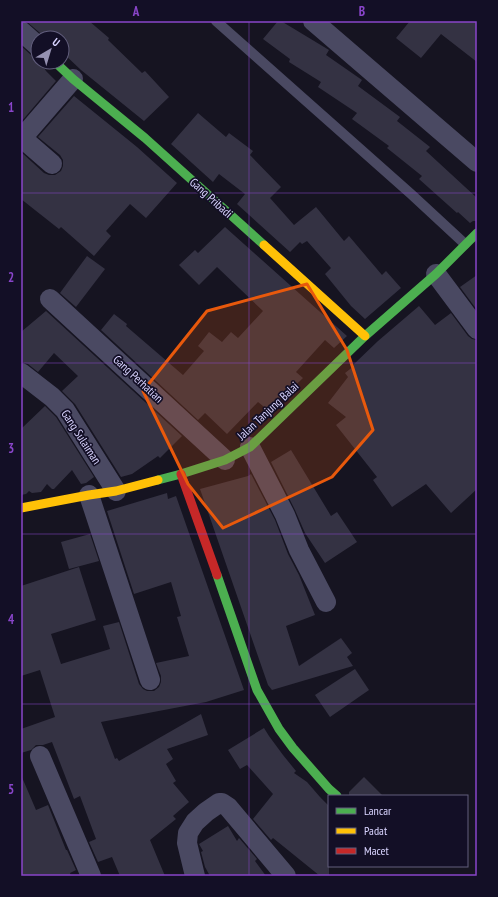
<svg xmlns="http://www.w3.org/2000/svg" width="498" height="897" font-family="'PT Sans Narrow',sans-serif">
<rect width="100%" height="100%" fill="#161421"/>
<!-- building -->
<g fill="#343243">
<polygon points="26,21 89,21 109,38 108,40 142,73 145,71 169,97 144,121 81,70 62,52 62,38 46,38"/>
<polygon points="278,21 281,21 329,50 326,55 362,80 358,86 400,117 397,121 430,147 426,151 477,198 477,221 473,221 470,223 458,212 457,213 419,179 422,176 387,148 389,146 352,119 357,113 318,87 321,82 289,62 290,59 263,39"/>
<polygon points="410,21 477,21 477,62 441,34 421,58 396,38"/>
<polygon points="21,46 31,55 35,57 38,57 38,62 43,62 43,66 46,71 56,81 21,122"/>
<polygon points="74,96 137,147 177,183 146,218 130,204 106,231 111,236 94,256 61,227 59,229 21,199 21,152 44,173 49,175 55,175 61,171 63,166 63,160 60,155 38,137"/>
<polygon points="198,113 226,137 229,133 253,151 250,155 281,187 270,198 294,225 316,207 344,241 349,236 382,275 386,271 401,288 365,319 351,306 325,274 331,268 307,241 302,244 300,242 290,252 237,204 245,194 219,174 213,182 171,144"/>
<polygon points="225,227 347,336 334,348 325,340 296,372 303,378 269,411 258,402 227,434 205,413 198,420 101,330 114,314 127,324 126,326 183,375 204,351 198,346 209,332 222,342 231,332 238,338 263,311 217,267 199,285 179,265 195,250 198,253"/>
<polygon points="87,256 105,269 76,307 60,293"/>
<polygon points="477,275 477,310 460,287"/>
<polygon points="419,306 435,325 451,313 468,336 472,339 477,340 477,489 451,513 426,484 392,507 373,480 377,477 336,425 346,417 328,403 348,377 345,373 354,366 353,365 378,341"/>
<polygon points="46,311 182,436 160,458 158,456 132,474 121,477 75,404 62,391 78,376 54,353 38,372 28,364 21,362 21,332"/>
<polygon points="45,406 56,417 94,477 86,483 81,484 72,470 54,489 52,489 47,484 41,492 32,493 29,491 26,494 21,495 21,429"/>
<polygon points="291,450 331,516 337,512 357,542 325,563 305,533 295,510 271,462"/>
<polygon points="251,474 275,520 288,554 299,575 315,615 286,626 299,666 341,638 352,653 347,657 353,666 272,690 268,685 200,489 248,476"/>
<polygon points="167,493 168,499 176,496 244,690 206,702 101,722 115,759 117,758 119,761 201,714 208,735 167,749 173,759 166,764 176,781 173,783 189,802 173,816 176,819 150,840 165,876 120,876 112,857 98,862 89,842 96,839 80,796 74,799 52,742 43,745 36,745 31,750 21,753 21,729 55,717 40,670 21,676 21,586 79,567 96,620 51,634 61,664 110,649 103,626 119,622 139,684 143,689 147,691 154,691 159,687 161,682 161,676 156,663 189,656 177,617 181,616 171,582 134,594 107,511"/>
<polygon points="90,534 99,561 69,569 61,542"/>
<polygon points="355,669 369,690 330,717 315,695"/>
<polygon points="264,728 269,736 283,755 296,771 294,773 307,782 320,797 329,806 329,876 320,876 273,838 271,840 253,819 273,794 247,765 240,769 228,750"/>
<polygon points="21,775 36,810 48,805 66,850 67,850 76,870 70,873 71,876 21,876"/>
<polygon points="364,777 383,796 349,796 349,792"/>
<polygon points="228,826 237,841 239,838 257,859 255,861 266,876 210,876 205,867 201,852 203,851 199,844"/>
</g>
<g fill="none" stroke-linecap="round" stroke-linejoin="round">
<!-- lane -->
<polyline stroke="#4a4962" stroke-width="10" points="216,21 411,194 465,244"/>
<!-- street -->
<g stroke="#4a4962" stroke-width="20">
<polyline points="313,21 477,162"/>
<polyline points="21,31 38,46"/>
<polyline points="21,138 22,138 73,79"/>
<polyline points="22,138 52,164"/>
<polyline points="436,274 477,329"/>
<polyline points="50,299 225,460"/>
<polyline points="21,373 52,397 65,410 116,491"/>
<polyline points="250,447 285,515 299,550 326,602"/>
<polyline points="89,495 150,680"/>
<polyline points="40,756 91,876"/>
<polyline points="195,876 187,843 188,833 195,822 206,812 219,803 222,803 228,807 286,876"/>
</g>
<!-- fast -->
<g stroke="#4caf50" stroke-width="9">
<polyline points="55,62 73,79 145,138 264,245"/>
<polyline points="158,480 181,474 225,460 250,447 365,336 436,274 477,233"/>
<polyline points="217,575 257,690 279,729 293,748 329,789 337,796"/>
</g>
<!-- slow -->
<g stroke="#ffc107" stroke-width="9">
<polyline points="264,245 365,336"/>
<polyline points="21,508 89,495 116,491 158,480"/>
</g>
<!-- jam -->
<polyline stroke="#c62828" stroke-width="9" points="181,474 217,575"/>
</g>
<!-- marked area -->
<path fill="#e8590c" fill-opacity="0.2" stroke="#e8590c" stroke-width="3" stroke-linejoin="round" d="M307,284l40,66 26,80 -41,47 -109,51 -35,-44 -45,-93 64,-80z"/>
<!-- grid -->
<path fill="none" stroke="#8945c9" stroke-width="1" stroke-opacity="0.55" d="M249,21v855M21,193h456M21,363h456M21,534h456M21,704h456"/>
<g text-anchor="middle" stroke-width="3.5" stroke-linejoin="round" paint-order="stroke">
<!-- street labels -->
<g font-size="12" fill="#d9d4ff" stroke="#130f26">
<text transform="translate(211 198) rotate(42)" y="4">Gang Pribadi</text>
<text transform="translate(138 379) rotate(43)" y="4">Gang Perhatian</text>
<text transform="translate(268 411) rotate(-43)" y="4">Jalan Tanjung Balai</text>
<text transform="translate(81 437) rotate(57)" y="4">Gang Sulaiman</text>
</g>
</g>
<!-- border -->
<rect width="498" height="897" fill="none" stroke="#130f26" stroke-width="44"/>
<!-- legend -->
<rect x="328" y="795" width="140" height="72" fill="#130f26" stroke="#625e7d"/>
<rect x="336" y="808" width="20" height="6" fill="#4caf50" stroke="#625e7d"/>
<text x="364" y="815" font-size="12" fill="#d9d4ff">Lancar</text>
<rect x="336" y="828" width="20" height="6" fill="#ffc107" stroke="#625e7d"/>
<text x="364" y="835" font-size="12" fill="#d9d4ff">Padat</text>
<rect x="336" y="848" width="20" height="6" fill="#c62828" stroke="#625e7d"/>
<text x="364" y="855" font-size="12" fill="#d9d4ff">Macet</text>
<!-- north arrow -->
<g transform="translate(50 50) rotate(38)"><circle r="19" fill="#130f26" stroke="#625e7d"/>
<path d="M0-3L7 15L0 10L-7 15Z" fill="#9591b1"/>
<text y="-6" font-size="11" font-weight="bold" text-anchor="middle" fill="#d9d4ff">U</text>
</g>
<rect x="22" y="22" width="454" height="853" fill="none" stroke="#8945c9" stroke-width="1.5"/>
<g font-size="13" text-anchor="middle" font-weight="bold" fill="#8945c9">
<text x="136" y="16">A</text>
<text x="362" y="16">B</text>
<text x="11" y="112">1</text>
<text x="11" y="282">2</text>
<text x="11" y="453">3</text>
<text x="11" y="624">4</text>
<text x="11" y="794">5</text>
</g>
</svg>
